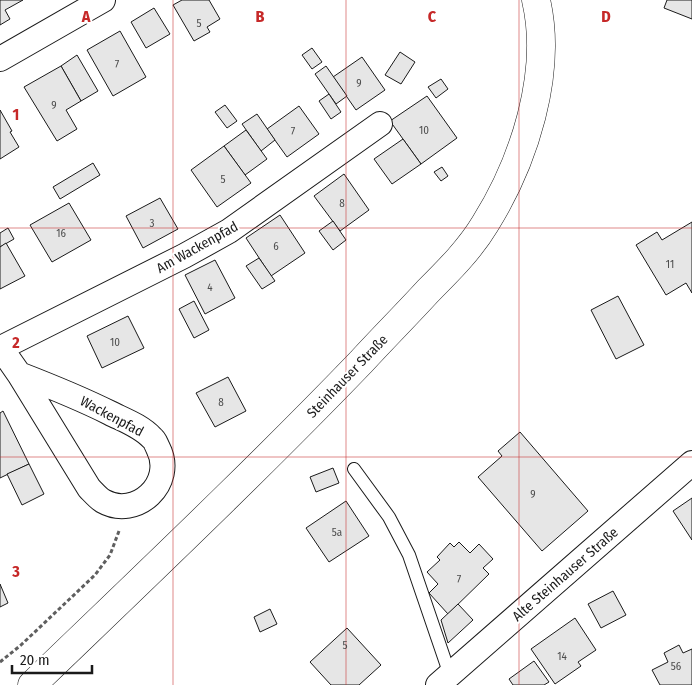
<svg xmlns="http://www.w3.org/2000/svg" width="692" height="685" font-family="'Fira Sans Condensed',sans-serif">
<rect width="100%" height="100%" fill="#fff"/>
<!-- building -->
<g fill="#e6e6e6" stroke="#1a1a1a">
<polygon points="0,0 23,0 5,10 10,19 0,25"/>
<polygon points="182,0 209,0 220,19 207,27 210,32 194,41 173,5"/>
<polygon points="667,0 692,0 692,19 664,8"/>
<polygon points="154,8 170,34 146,48 131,22"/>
<polygon points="120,31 146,77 113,96 87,50"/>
<polygon points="312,48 322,62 312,69 302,55"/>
<polygon points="400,52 415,62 401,84 385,75"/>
<polygon points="77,55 98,91 81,101 61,66"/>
<polygon points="362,57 385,90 356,110 333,77"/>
<polygon points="61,66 81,101 66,110 77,129 57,141 24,87"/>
<polygon points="326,66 347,96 336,104 315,74"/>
<polygon points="441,79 448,89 436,98 428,87"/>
<polygon points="329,94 341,112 331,119 319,101"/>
<polygon points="427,96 457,138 421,164 390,121"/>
<polygon points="225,105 237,121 227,128 215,112"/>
<polygon points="299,106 319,134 287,157 267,129"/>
<polygon points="0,110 12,131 10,132 19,147 0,159"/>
<polygon points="257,114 275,140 261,151 242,124"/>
<polygon points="246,130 267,159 245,175 224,146"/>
<polygon points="403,139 421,164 392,184 374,159"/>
<polygon points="224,146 251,183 217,207 191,170"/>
<polygon points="93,163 100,175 60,199 53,187"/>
<polygon points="442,167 448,176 441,181 434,172"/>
<polygon points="344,174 369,210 340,231 314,196"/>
<polygon points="160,198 178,229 143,248 126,216"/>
<polygon points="69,203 91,240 52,262 30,225"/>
<polygon points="280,215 305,253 271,276 246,238"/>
<polygon points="333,221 346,240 333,250 319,231"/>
<polygon points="692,222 692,293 686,283 666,295 636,245 657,232 662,240"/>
<polygon points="8,228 14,239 0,247 0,233"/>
<polygon points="6,243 25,276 0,289 0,247"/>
<polygon points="259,258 275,281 262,289 246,266"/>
<polygon points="215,260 235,298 205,314 185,275"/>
<polygon points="618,296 644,345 616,359 591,310"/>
<polygon points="194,301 209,330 194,338 179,309"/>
<polygon points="128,316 144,348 102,368 87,336"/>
<polygon points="228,377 246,411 215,427 196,393"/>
<polygon points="3,411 29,464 0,478 0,413"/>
<polygon points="520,432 588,511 542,551 478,477 502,456 498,451"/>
<polygon points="29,464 44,494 22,505 7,474"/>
<polygon points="333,468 339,483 316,492 310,477"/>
<polygon points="692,498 692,540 673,511"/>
<polygon points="346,501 369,536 329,562 306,528"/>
<polygon points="459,542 470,553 479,544 493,559 483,568 489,574 448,614 429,593 438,584 427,572 440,560 437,557 450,543 454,547"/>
<polygon points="0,584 8,603 0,607"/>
<polygon points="613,591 626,615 601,628 588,604"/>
<polygon points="458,604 473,620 448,643 441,620"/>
<polygon points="270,609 277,624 260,632 254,617"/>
<polygon points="575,618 596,650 578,662 581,666 555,684 531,649"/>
<polygon points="347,628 381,665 359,685 331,685 310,662"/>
<polygon points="679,645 683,653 692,649 692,685 660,685 652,670 668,662 664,653"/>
<polygon points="534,661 549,682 544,685 513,685 509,679"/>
</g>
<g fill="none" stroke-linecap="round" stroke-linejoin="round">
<defs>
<polyline id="service" points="354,469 389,517 409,555 450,675"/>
<g id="minor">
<polyline points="0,59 103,0"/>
<path d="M0,347l19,27 70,114c4,4 9,10 14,13 33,19 73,-18 55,-53 -2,-4 -3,-8 -6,-10 -11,-12 -28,-18 -42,-25 -30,-15 -60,-27 -91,-39"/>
<polyline points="1,348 184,256 229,231 380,124"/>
<polyline points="438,685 692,463"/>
</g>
<path id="secondary" d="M32,685c111,-107 222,-212 329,-323 22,-24 45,-47 67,-71 21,-21 42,-42 57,-67 39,-62 68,-151 51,-224"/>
</defs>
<!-- service casing -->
<use href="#service" stroke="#1a1a1a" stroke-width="14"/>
<!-- minor casing -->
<use href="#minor" stroke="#1a1a1a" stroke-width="26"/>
<!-- secondary casing -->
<use href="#secondary" stroke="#1a1a1a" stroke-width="29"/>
<!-- path -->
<polyline stroke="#5f5f5f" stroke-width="3" stroke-dasharray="4 2.5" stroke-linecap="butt" points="0,662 21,645 95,575 110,555 119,531"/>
<!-- service -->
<use href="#service" stroke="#fff" stroke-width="12"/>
<!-- minor -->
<use href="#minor" stroke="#fff" stroke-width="24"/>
<!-- secondary -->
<use href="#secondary" stroke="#fff" stroke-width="28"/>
</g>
<!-- grid -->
<path fill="none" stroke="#c62828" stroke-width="1" stroke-opacity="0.55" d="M173,0v685M346,0v685M519,0v685M0,228h692M0,457h692"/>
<g text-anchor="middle" stroke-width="4" stroke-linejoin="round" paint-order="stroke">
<!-- number labels -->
<g font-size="11" fill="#4d4d4d">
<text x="199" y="27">5</text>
<text x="117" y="68">7</text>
<text x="359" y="87">9</text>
<text x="54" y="109">9</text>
<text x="424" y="134">10</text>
<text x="293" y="135">7</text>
<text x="223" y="183">5</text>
<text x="342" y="207">8</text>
<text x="152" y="227">3</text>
<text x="61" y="237">16</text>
<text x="276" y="250">6</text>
<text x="670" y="268">11</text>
<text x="210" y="291">4</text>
<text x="115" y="346">10</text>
<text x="221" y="406">8</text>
<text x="533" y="498">9</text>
<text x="337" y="536">5a</text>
<text x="459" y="583">7</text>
<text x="345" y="649">5</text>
<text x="562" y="660">14</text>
<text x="676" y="670">56</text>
</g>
<!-- street labels -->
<g font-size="14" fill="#1a1a1a" stroke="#fff">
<text transform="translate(197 247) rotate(-29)" y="5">Am Wackenpfad</text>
<text transform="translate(347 376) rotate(-46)" y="5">Steinhauser Straße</text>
<text transform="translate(112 416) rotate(28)" y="5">Wackenpfad</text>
<text transform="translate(565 574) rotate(-41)" y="5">Alte Steinhauser Straße</text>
</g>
</g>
<g font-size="16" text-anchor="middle" font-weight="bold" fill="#c62828" stroke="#fff" stroke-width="4" stroke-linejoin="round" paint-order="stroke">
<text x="86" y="22">A</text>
<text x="260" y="22">B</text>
<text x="432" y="22">C</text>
<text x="606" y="22">D</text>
<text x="16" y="120">1</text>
<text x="16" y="348">2</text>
<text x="16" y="577">3</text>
</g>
<!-- scale -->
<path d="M12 665v8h80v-8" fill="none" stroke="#1a1a1a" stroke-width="2.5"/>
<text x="20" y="665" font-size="15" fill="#1a1a1a" stroke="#ffffff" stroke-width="4" paint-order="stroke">20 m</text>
</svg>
